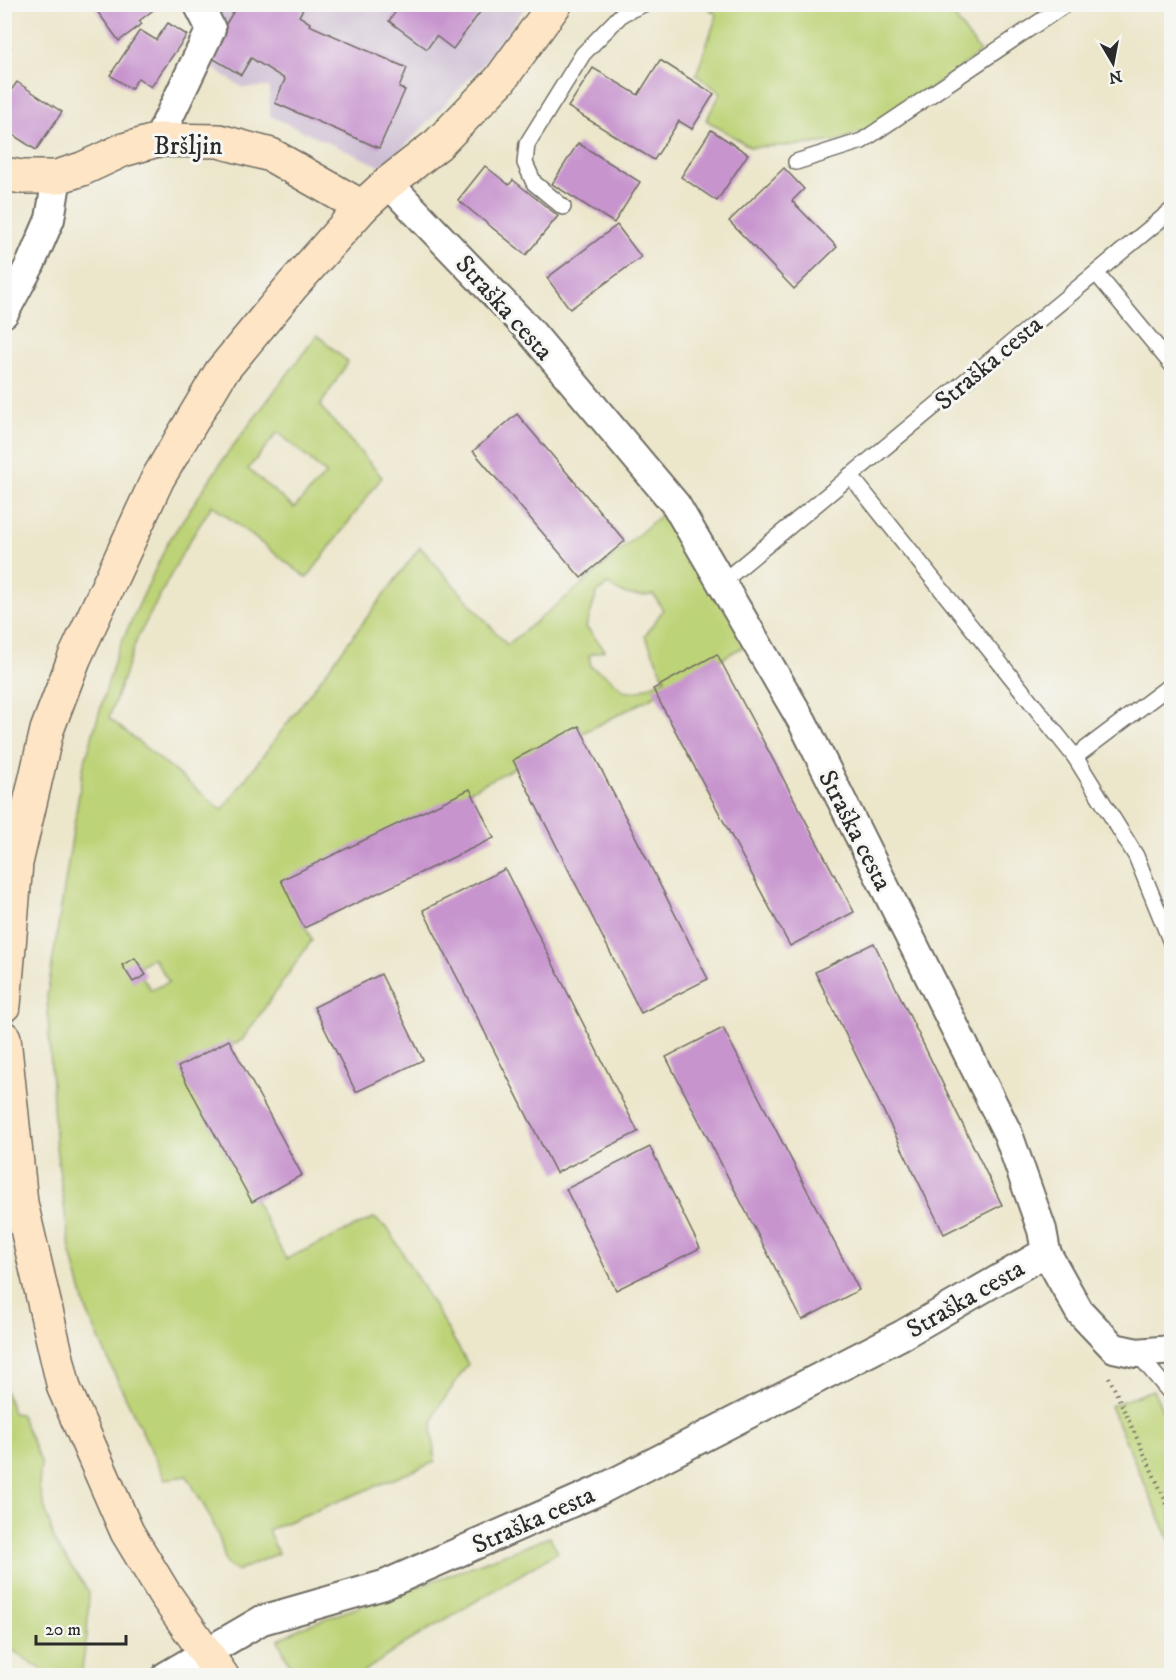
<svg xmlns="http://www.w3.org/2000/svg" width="1176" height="1680" font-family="'IM FELL DW Pica',serif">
<rect width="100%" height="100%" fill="#f6f6f2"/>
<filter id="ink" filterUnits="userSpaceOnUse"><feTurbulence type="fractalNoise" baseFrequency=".0167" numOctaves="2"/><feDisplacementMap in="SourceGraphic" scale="12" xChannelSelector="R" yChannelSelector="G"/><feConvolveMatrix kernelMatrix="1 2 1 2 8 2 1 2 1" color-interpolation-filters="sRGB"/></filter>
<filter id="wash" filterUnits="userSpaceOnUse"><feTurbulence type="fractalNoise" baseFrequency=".008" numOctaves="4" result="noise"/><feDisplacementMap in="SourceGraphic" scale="24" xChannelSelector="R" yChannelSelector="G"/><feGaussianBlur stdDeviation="1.35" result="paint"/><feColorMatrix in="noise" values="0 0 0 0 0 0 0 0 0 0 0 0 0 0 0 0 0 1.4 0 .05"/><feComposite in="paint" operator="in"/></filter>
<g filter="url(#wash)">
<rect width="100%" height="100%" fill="#ece6cb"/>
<!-- industrial -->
<polygon fill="#cdbed3" points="213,5 527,5 489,58 384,168 270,116 269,87 243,88 202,61"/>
<!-- green -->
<g fill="#bdd377" stroke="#747f51" stroke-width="1.5" fill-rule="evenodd">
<polygon points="704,5 946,5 980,52 948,77 870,129 837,141 801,145 750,147 706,120 721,93 696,75 717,15"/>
<path d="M317,335l31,27 -28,44 62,71 -75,101 -95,-73 -28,45 -47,89 -28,79 113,92 198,-263 87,98 79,-64 78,-69 91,128 -87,49 -383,197 27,54 -70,100 -56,29 100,190 88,-41 15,12 79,134 -32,47 -4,19 3,32 -167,68 10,23 -41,18 -12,-8c-3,-31 -23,-60 -38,-87l-22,3 -50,-104 -29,-66 -16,-60 -15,-110 -8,-142 36,-229 34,-116 51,-110 59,-88zM278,432l48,42 -32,34 -46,-39zM608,584c14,12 29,13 46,11l9,15 -18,26 20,43 -26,12 -13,1 -20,-17 -15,-8 -2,-12 16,-5 -19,-23 11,-34zM153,957l16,25 -18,8 -15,-22z"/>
<polygon points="4,1387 13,1413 20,1414 41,1462 39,1487 55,1543 89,1592 87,1636 81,1675 50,1675 5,1645"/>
<polygon points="1153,1390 1171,1427 1171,1543 1110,1406"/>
<polygon points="550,1537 558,1552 406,1643 362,1673 362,1675 295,1675 278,1640 302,1627 441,1578"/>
</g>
<g id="blocks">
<!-- building -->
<g fill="#c794ce">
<polygon points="92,4 161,4 139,21 142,24 119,41"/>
<polygon points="238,4 306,4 299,16 310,23 309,25 407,68 399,88 405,90 379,148 275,103 285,79 251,58 241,75 207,55"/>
<polygon points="401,4 486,4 453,49 436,36 427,49 389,21"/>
<polygon points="168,23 187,35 151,87 138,78 131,89 110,75 140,30 156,40"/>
<polygon points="4,43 11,47 4,57"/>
<polygon points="660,60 714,94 692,129 679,121 654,160 568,107 593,68 638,95"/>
<polygon points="17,82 62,112 36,150 4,129 4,100"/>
<polygon points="711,130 748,154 717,201 681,177"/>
<polygon points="578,143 640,182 614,223 552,184"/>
<polygon points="485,166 509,185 513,180 558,216 526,255 458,200"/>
<polygon points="784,168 804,189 792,201 837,247 794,289 729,221"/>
<polygon points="617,225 641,257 570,309 547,278"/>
<polygon points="517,414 625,541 581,578 473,451"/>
<polygon points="717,654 854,912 790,946 653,689"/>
<polygon points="579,726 708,979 641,1013 513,760"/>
<polygon points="470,789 494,838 304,928 281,880"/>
<polygon points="505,869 638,1132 556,1173 423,910"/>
<polygon points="874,943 1002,1205 944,1234 815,972"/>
<polygon points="135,958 146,975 133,982 122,965"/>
<polygon points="381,974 423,1060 356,1092 314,1007"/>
<polygon points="723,1028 859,1290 802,1320 666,1057"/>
<polygon points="229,1040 302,1175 252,1202 178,1067"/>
<polygon points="650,1147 700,1248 616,1290 566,1189"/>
</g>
</g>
</g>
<g filter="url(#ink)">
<use href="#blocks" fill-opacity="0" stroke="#6f6c63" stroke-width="1.5"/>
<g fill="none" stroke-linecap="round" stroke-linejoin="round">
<defs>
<g id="lane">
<polyline points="796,162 862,141 1066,4"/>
<polyline points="563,207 534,183 525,163 527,144 583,54 623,13 644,4"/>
<polyline points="1096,273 1172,365"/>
<polyline points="850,475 1075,757 1136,856 1172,945"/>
<polyline points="721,583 1172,210"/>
<polyline points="1075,757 1172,684"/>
<polyline points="1137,1353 1172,1395"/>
</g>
<g id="street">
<polyline points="158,140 211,29 198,4"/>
<polyline points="4,313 30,265 50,219 57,177"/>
<polyline points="1046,1252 1079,1311 1114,1348 1137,1353 1172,1350"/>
<polyline points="166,1676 262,1620 384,1585 600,1490 902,1335 1046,1252 1042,1230 1008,1134 802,721 676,505 530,331 388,183"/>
</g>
<g id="secondary">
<polyline points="4,174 22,177 57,177 82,169 123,150 158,140 219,141 271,155 362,207"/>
<polyline points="4,1005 16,863 47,730 74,659 158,478 221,372 292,286 362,207 388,183 438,144 500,80 555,4"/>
<polyline points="4,1038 21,1203 64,1388 127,1532 164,1593 222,1676"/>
</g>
</defs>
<!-- lane casing -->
<use href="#lane" stroke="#6f6c63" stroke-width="18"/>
<!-- street casing -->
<use href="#street" stroke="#6f6c63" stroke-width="32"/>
<!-- secondary casing -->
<use href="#secondary" stroke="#6f6c63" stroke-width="36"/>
<!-- path -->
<polyline stroke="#6f6c63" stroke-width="4" stroke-dasharray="1.5 4.5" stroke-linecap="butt" points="1109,1377 1172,1515"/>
<!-- lane -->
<use href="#lane" stroke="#fff" stroke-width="15"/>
<!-- street -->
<use href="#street" stroke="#fff" stroke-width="28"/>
<!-- secondary -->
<use href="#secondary" stroke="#fee5c5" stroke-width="33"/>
</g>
</g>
<g text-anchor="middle" stroke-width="6" stroke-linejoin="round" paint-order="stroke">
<!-- street labels -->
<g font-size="26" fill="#2b2b2b" stroke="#f6f6f2">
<text x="188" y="154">Bršljin</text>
<text transform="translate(505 307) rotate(48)" y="9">Straška cesta</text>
<text transform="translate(988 362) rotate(-40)" y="9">Straška cesta</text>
<text transform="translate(856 830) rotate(63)" y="9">Straška cesta</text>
<text transform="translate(965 1298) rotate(-30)" y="9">Straška cesta</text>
<text transform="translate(533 1519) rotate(-24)" y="9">Straška cesta</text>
</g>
</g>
<!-- margin -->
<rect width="1176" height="1680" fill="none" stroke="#f6f6f2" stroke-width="24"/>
<!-- north arrow -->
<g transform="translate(1113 63) rotate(170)" stroke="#f6f6f2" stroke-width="4.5" paint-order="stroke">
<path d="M0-4.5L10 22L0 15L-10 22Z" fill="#2b2b2b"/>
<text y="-9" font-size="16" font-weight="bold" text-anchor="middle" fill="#2b2b2b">N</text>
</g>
<!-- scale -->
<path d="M36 1635v9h90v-9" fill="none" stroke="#2b2b2b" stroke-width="3"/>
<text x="45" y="1635" font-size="18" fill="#2b2b2b" stroke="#f6f6f2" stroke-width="4.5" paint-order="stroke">20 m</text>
</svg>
